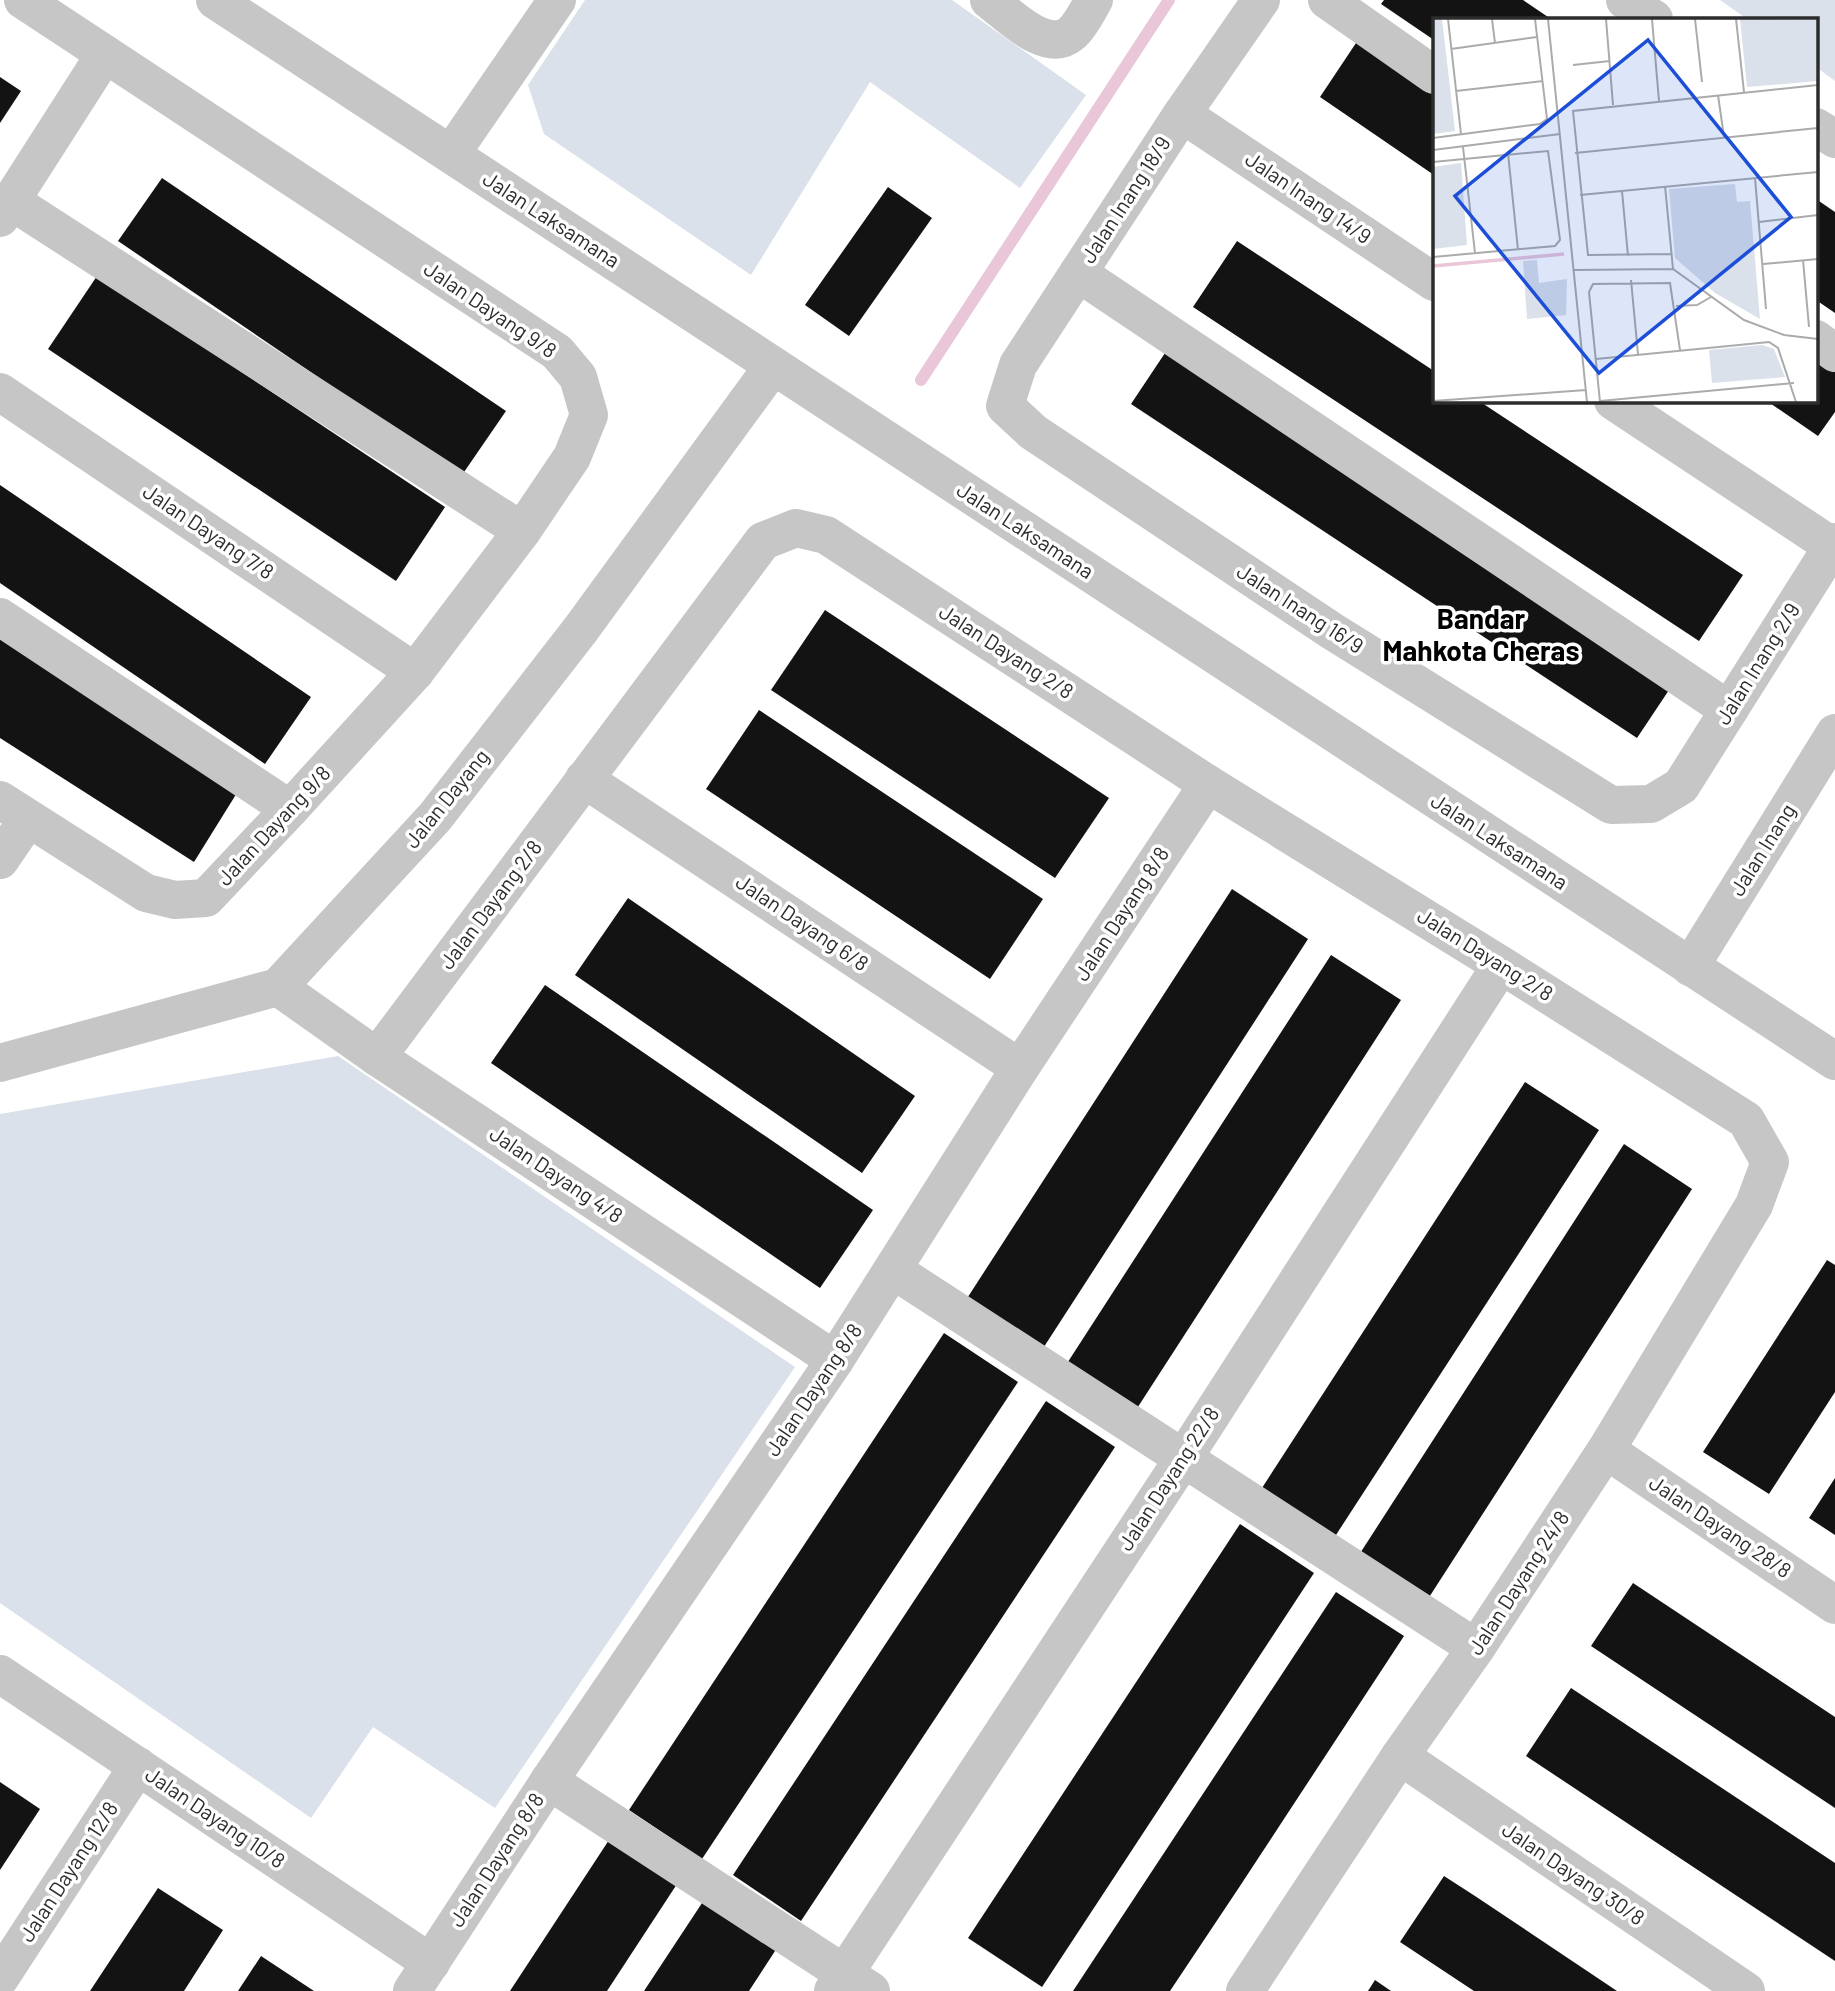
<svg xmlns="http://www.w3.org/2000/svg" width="1835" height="1991" font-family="Barlow,sans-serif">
<rect width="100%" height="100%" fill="#fff"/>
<!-- green -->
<g fill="#dae1ea">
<polygon points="585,0 952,0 1086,95 1020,188 870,82 751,275 544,134 528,85"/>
<polygon points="1720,0 1835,0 1835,81 1816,67 1816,19 1747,19"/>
<polygon points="338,1056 795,1367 495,1808 373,1727 311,1818 0,1603 0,1114"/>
</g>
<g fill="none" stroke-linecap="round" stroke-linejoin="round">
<!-- stream -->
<polyline stroke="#e9c7d9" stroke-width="12" points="921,380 1169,0"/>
</g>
<!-- building -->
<g fill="#131313">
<polygon points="1384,0 1523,0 1551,19 1434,19 1434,40 1381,4"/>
<polygon points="1366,28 1434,75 1434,175 1320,97"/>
<polygon points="0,77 21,91 0,123"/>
<polygon points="162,178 506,411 462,475 118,241"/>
<polygon points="888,187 932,218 849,336 805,305"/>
<polygon points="1816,199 1835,212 1835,313 1816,300"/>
<polygon points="1237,241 1434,371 1434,401 1479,401 1743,575 1699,641 1193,307"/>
<polygon points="97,276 445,507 396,581 48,349"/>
<polygon points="1181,329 1687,663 1637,738 1131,404"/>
<polygon points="1816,334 1835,347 1835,412 1818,436 1767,401 1816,401"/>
<polygon points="0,485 311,697 265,764 0,583"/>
<polygon points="825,610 1109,798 1055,878 771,690"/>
<polygon points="0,636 240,788 194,862 0,738"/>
<polygon points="759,710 1043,899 990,979 706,789"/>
<polygon points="1232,889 1308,939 1040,1353 964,1303"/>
<polygon points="628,898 915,1096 862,1173 575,975"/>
<polygon points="1331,955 1401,1000 1134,1413 1064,1368"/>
<polygon points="545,985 873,1210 820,1288 491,1063"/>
<polygon points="1525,1082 1599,1130 1334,1538 1260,1491"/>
<polygon points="1624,1144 1692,1189 1426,1602 1357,1558"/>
<polygon points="1827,1260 1835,1265 1835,1392 1769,1494 1703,1452"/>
<polygon points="944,1333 1018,1382 702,1859 629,1810"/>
<polygon points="1046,1401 1115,1447 801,1921 733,1875"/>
<polygon points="1835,1478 1835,1535 1809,1518"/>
<polygon points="1240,1524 1314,1573 1042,1987 968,1938"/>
<polygon points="1633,1583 1835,1717 1835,1808 1591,1646"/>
<polygon points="1336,1592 1404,1636 1238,1889 1170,1991 1073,1991"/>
<polygon points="1571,1688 1835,1863 1835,1961 1526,1756"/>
<polygon points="0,1782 40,1809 0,1870"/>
<polygon points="609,1840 677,1884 607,1991 510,1991"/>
<polygon points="1444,1876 1475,1896 1617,1991 1474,1991 1400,1942"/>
<polygon points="158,1888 223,1930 184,1991 90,1991"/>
<polygon points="704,1900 777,1948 749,1991 644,1991"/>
<polygon points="261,1956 314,1991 238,1991"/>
<polygon points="1375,1980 1391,1991 1368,1991"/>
</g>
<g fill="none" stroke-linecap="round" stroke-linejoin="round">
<!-- minor -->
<g stroke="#c6c6c6" stroke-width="38">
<polyline points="215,0 1835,1061"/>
<path d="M989,0c20,15 58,55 83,33 9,-8 16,-23 22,-33"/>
<polyline points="1261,0 1182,114 1018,365 1005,406 1033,432 1332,631 1611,805 1651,804 1681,786 1835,542"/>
<polyline points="1327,0 1434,75"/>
<polyline points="1625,0 1654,19"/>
<polyline points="1182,114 1434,282"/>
<polyline points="1816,127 1835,139"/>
<polyline points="451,154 557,0"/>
<polyline points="11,201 522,531"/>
<polyline points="0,218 105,54"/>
<polyline points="1078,273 1729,710"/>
<polyline points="1816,339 1835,353"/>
<polyline points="0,392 415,672"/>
<polyline points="1613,401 1832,546"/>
<polyline points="0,617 290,809"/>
<polyline points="584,779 1020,1068"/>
<polyline points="0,800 146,893 175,900 206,898 290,809 415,672 522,531 572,457 589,415 578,377 557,352 23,0"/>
<polyline points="0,860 28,819"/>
<polyline points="1690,967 1835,733"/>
<polyline points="278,987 377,1057 835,1360"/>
<polyline points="377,1057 763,541 796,528 826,535 1208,784 1501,965 1746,1120 1770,1162 1754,1205 1606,1450 1476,1648 1400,1756 1245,1991"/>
<polyline points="0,1063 278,987 435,817 581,629 773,366"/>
<polyline points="893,1270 1476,1648"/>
<polyline points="1606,1450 1835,1605"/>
<polyline points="0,1674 431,1963"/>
<polyline points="1400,1756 1746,1991"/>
<polyline points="549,1781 871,1991"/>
<polyline points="0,1978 138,1766"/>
<polyline points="412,1991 549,1781 835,1360 1020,1068 1208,784"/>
<polyline points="833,1991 1183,1459 1501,965"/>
</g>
</g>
<g text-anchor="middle" stroke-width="7" stroke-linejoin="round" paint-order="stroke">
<!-- street labels -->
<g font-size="21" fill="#2c2c2c" stroke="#fff">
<text transform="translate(1308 198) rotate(34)" y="7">Jalan Inang 14/9</text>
<text transform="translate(1126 200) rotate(-57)" y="7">Jalan Inang 18/9</text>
<text transform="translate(551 220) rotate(33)" y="7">Jalan Laksamana</text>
<text transform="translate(490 310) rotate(34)" y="7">Jalan Dayang 9/8</text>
<text transform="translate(1025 531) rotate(33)" y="7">Jalan Laksamana</text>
<text transform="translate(208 532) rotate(34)" y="7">Jalan Dayang 7/8</text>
<text transform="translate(1300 609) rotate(33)" y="7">Jalan Inang 16/9</text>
<text transform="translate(1006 652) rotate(33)" y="7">Jalan Dayang 2/8</text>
<text transform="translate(1758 664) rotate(-58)" y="7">Jalan Inang 2/9</text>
<text transform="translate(447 799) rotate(-51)" y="7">Jalan Dayang</text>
<text transform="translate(274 826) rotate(-47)" y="7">Jalan Dayang 9/8</text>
<text transform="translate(1499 842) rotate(33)" y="7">Jalan Laksamana</text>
<text transform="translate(1763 850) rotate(-58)" y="7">Jalan Inang</text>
<text transform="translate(491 905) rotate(-53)" y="7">Jalan Dayang 2/8</text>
<text transform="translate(1122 914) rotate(-57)" y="7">Jalan Dayang 8/8</text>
<text transform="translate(802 923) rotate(34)" y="7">Jalan Dayang 6/8</text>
<text transform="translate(1485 955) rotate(32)" y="7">Jalan Dayang 2/8</text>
<text transform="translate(556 1175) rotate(34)" y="7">Jalan Dayang 4/8</text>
<text transform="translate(814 1390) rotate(-56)" y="7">Jalan Dayang 8/8</text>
<text transform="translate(1169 1479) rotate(-57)" y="7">Jalan Dayang 22/8</text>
<text transform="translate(1720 1527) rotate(34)" y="7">Jalan Dayang 28/8</text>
<text transform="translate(1519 1583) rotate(-57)" y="7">Jalan Dayang 24/8</text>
<text transform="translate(215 1818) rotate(34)" y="7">Jalan Dayang 10/8</text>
<text transform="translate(497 1860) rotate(-57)" y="7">Jalan Dayang 8/8</text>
<text transform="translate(69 1872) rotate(-57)" y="7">Jalan Dayang 12/8</text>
<text transform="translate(1573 1874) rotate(34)" y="7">Jalan Dayang 30/8</text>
</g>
<!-- district labels -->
<g font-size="28" font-weight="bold" fill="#000" stroke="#fff">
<text x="1481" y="629">Bandar<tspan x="1481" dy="32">Mahkota Cheras</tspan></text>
</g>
</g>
<!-- overview -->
<g transform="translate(1433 18)">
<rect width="385" height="385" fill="#fff"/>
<path d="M0,1h9l13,112 -22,3zM307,1l77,1 1,61 -71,6zM28,145l6,82 -34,4v-82zM302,166l2,18 13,-1 10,118 -45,-26 -40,-35 -6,-69zM104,242l2,23 28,-4 -1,36 -39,4 -4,-58zM329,327l12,4 11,28 -73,6 -3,-33z" fill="#dae1ea"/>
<path fill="none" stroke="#e9c7d9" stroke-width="3.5" d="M0,248l131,-12"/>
<path fill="none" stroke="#ababab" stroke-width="2" d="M15,1l13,115M59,1l3,24M115,1l39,383M173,1l7,86M219,1l7,82M262,1l7,63M303,1l8,73M18,31l86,-12M140,47l37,-4M23,73l87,-10M285,77l6,42M0,120l107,-14 7,-5 -12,-100M30,129l12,106M0,132l127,-16M75,135l10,97M142,135l243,-25M0,144l115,-11 12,89 -5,6 -122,11M322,160l11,131M232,168l8,83M189,173l6,65M147,177l238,-23M326,204l59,-7M239,236l-84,1 -15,-144 245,-26M370,242l6,67M330,246l55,-5M141,252l99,-1 71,51 40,15 34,4M198,262l7,74M243,288l21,-1 14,-8M163,341l173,-17 9,6 18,54M0,383l153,-11M167,383l194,-18M167,384l-11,-110 4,-8 77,-1 10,67"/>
<path fill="#1d4ed8" fill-opacity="0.15" stroke="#1d4ed8" stroke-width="3.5" d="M215,22l143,177 -192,156 -144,-177z"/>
<rect width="385" height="385" fill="none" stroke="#2c2c2c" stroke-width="3.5"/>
</g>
</svg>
